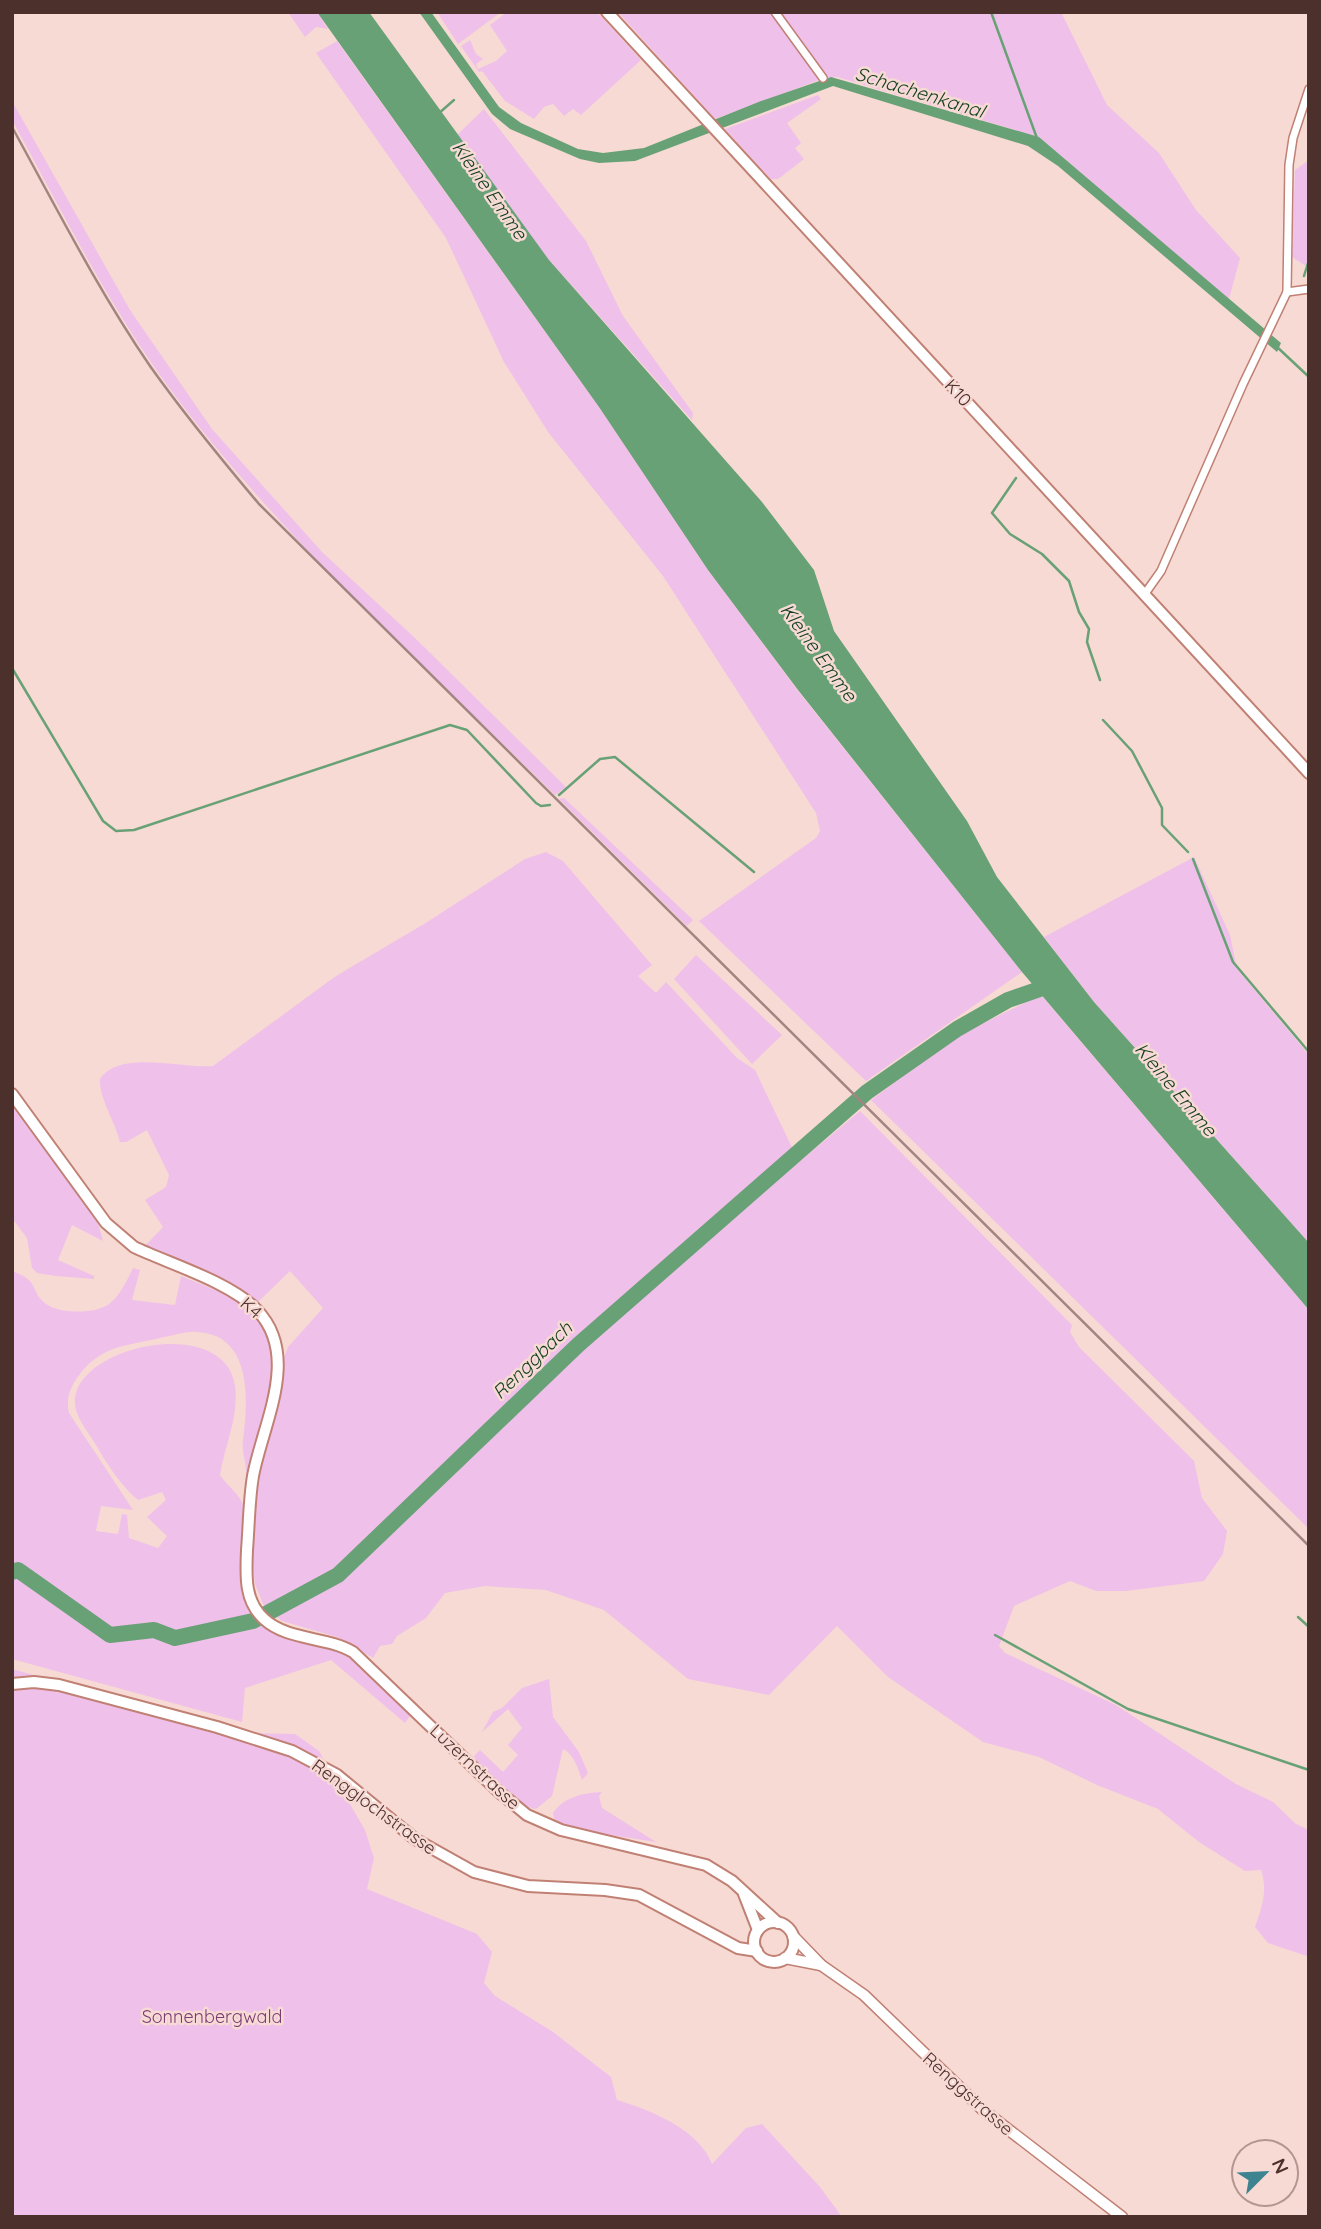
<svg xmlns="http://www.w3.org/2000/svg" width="1321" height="2229" font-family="Quicksand,sans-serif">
<rect width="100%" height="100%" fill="#f7dad4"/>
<!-- green -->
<g fill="#efc0e9">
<polygon points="288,12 317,12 328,29 316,27 305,37"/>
<polygon points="437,12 501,12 458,44"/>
<polygon points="507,12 597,12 641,60 581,115 573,109 564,116 553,104 544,107 534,119 505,101 482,71 479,72 461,46 470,40 476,54 483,59 476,64 478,69 496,61 507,51 490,25"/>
<polygon points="618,12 772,12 822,79 715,119"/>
<polygon points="777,12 1061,12 1107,105 1159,153 1196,210 1240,258 1229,299 1039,137 837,77 826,78"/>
<polygon points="337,41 599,407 708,570 798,691 1022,972 866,1081 699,921 816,838 820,831 816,813 663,576 548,432 504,362 446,238 316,53"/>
<polygon points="818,95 821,99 787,123 801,143 795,148 804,159 778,179 771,179 725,129"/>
<path d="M12,101l118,209 82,119 110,123 93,86 151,149 -11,8c-132,-131 -274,-257 -385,-406 -62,-84 -108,-178 -158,-269z"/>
<polygon points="484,109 586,241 623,316 693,413 692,420 549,260 457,135"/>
<polygon points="1309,160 1309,268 1292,257 1295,170"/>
<polygon points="564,798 693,920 687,926 559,799"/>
<path d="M546,852l17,9 89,104 -14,11 18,17 10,-11 71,76 18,12 44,92 61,-51 212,214 -2,7 9,15 115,114 8,37 25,33 -4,23 -19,27 -78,10h-30l-26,-10 -56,25 -15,40 6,7 111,52 120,79 37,18 23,22 13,6 -2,126 -39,-13 -13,-16c7,-20 13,-37 6,-57l-16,1 -46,-29 -41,-33 -61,-24 -58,-28 -56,-15 -95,-65 -51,-51 -68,69 -81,-16 -84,-69 -58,-20 -61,-4 -40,7 -19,25 -29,18 -5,8 -12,2 -7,12 -36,-21 -55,-16 -18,-15 -9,-22 -3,-24 3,-61 29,-141 4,-11 35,-39 -33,-37 -33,32 -112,-57 18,-19 -18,-27 21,-13 3,-12 -22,-45 -21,12h-6c-5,-21 -21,-43 -20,-63 20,-30 82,-10 113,-13l123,-90 88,-52 101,-65z"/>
<polygon points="1194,857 1230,935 1237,969 1309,1055 1309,1243 1094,1002 1044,937"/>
<polygon points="696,955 782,1035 752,1064 674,979"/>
<polygon points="1041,995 1309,1310 1309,1529 871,1100 961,1034"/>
<polygon points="12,1102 98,1223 103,1241 72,1225 58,1260 94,1276 94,1279 56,1276 37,1273 32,1268 27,1238 12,1218"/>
<path d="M133,1268l7,2 -8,30 43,5 6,-29c24,10 52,19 71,37 41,39 8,121 -4,169h-3c4,-15 -4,-28 -2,-42 5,-39 10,-105 -46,-108 -12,-1 -25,4 -37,6 -36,8 -61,8 -83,40 -8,12 -11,22 -8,35l64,97 -32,-4 -5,25 22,3 4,-20 5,1 2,23 29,10 9,-12 -20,-19 19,-17 -4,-8 -24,8c-17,-14 -31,-36 -42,-55 -7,-12 -21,-28 -21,-42 -2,-56 143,-88 159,-22 7,32 -9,62 -14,94 7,11 22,20 24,34 4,36 -16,71 8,105 22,30 61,23 91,39 26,15 47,41 68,61l-6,9 -74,-63 -86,28 -3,34 -230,-63v-388c29,10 17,20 34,33 13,10 50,10 63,0 10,-7 19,-25 24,-36z"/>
<path d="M12,1669l229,64 54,1 24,17 46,79 9,28 -7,31 110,45 15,18 -8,31 11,13 58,36 58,45 6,23c33,10 82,29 95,64l34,-36 16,-4 58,63 22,30h-830z"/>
<path d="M549,1679l4,38 26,35 9,21 -6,7c-3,-10 -9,-27 -19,-31l-11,47 -16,13c-17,-1 -54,-37 -62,-53l6,-6 23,22 15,-17 -10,-10 14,-17 -14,-19 -26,23 11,-20 9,-4 20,-20z"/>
<path d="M602,1792l-3,4 3,12 54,34 -78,-12 -23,-8 -2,-9c11,-16 30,-20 49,-21z"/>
</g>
<!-- water -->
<g fill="#69a177">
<polygon points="317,12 369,12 549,260 762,502 814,570 834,631 967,821 997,877 1094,1002 1309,1243 1309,1310 1022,972 798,690 708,570 599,407"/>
<polygon points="419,12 431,12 499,107 521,123 578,149 603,153 644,148 761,101 831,77 1039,137 1281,343 1277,352 1058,166 1028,146 833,86 635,161 599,163 580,159 510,129 492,114"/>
</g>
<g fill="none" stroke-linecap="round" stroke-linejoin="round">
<!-- stream -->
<g stroke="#69a177" stroke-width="2.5">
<polyline points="991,12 1038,141"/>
<polyline points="438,114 454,100"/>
<polyline points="1304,276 1309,260"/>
<polyline points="1276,346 1309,377"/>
<polyline points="1016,478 992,513 1010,534 1042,554 1069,581 1079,612 1089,629 1087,642 1100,680"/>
<polyline points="12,668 103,821 116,831 134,830 450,725 467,730 536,803 541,806 550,805"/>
<polyline points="1103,720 1132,751 1162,808 1162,825 1188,852"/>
<polyline points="559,795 600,759 615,757 754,872"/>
<polyline points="1193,859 1233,962 1309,1052"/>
<polyline points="1298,1617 1309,1627"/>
<polyline points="995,1635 1128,1709 1309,1770"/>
</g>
<!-- river -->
<polyline stroke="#69a177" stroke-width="16" points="12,1572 18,1570 110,1635 154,1630 175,1638 253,1621 338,1575 578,1345 867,1092 957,1029 1008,1000 1057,983"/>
<defs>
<g id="street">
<polyline points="775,12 823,78"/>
<polyline points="1287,292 1309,289"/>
<polyline points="1144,595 1161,571 1243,384 1287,292 1289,165 1293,138 1309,89"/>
</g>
<g id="secondary">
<polyline points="793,1936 821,1965 864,1995 983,2110 1122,2217"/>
<polyline points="785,1958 821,1965"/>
</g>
<g id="primary">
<polyline points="607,12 1309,773"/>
<path d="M12,1094l94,129 28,24c36,17 96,35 123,63 44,46 6,113 -4,166 -4,24 -4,49 -6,74 -1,25 -3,51 17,69 24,22 62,17 89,33l146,140 28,23 34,15 145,35 26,16 46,42"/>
<polyline points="12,1684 34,1682 59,1685 217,1727 292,1751 337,1775 415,1839 474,1872 528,1886 605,1890 639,1895 738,1948 757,1951"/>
<polyline points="744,1894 758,1930"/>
<circle cx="774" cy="1942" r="20"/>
</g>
</defs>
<!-- street casing -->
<use href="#street" stroke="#c08074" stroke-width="10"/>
<!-- secondary casing -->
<use href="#secondary" stroke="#c08074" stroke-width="13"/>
<!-- primary casing -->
<use href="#primary" stroke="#c08074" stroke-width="14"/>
<!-- street -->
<use href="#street" stroke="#fff" stroke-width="7"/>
<!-- secondary -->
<use href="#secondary" stroke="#fff" stroke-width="10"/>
<!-- primary -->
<use href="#primary" stroke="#fff" stroke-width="10"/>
<!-- rail -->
<path stroke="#a28580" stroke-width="2.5" d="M12,127c44,80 86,163 138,239 34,48 71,93 109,138l1050,1042"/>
</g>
<g text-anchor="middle" stroke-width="5" stroke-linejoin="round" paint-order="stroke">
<!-- street labels -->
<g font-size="18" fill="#4c302b" stroke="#f7dad4">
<text transform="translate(958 393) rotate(47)" y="6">K10</text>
<text transform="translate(251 1308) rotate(42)" y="6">K4</text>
<text transform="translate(475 1767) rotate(43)" y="6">Luzernstrasse</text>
<text transform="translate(374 1807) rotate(36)" y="6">Rengglochstrasse</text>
<text transform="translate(968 2094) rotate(42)" y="6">Renggstrasse</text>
</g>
<!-- park labels -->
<g font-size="18" fill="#7b3b75" stroke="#f7dad4">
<text x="212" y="2023">Sonnenbergwald</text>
</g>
<!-- water labels -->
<g font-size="19" font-style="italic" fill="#123e20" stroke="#f7dad4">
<text transform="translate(920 92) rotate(17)" y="7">Schachenkanal</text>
<text transform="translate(490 190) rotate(55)" y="7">Kleine Emme</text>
<text transform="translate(819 652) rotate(54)" y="7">Kleine Emme</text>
<text transform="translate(1176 1089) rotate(50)" y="7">Kleine Emme</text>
<text transform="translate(532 1360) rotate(-44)" y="7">Renggbach</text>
</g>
</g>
<!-- border -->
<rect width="1321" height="2229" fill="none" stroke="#4c302b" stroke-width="28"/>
<!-- north arrow -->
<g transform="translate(1265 2173) rotate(66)"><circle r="33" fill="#f7dad4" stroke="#b39690" stroke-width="2"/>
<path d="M0-5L12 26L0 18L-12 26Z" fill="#3e8490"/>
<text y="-10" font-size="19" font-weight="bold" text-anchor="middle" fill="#4c302b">N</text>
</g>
</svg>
